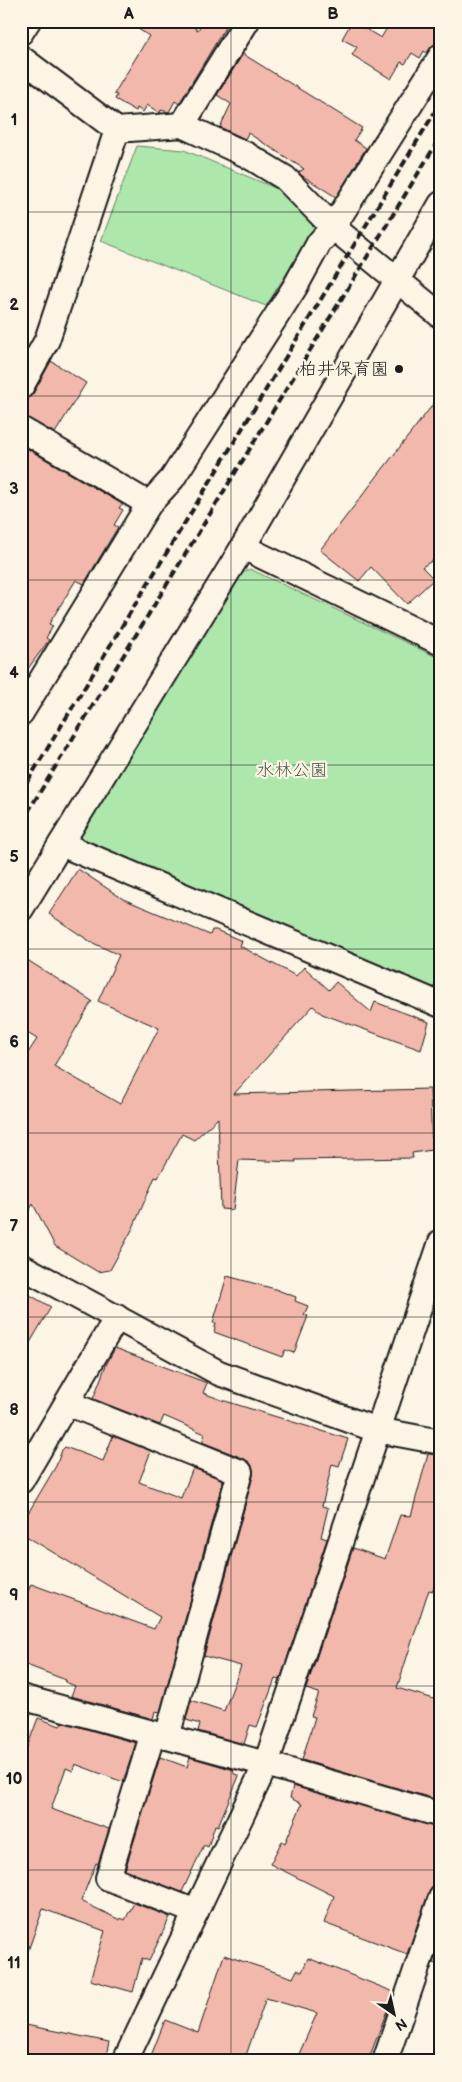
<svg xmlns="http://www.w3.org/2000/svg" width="462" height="2082" font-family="'Balsamiq Sans','Klee One',sans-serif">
<rect width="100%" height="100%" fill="#fcf5e5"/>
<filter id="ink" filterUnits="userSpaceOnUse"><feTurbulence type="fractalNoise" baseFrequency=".02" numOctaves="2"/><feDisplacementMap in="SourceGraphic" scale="10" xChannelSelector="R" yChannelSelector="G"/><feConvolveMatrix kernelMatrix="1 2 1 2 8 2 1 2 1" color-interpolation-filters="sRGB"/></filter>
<g filter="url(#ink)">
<!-- green -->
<g fill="#ade7ac" stroke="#648264">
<polygon points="137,146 184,150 285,192 316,227 266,306 101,241"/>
<polygon points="250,569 441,659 441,967 432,993 83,843 80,831 236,576"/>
</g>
<!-- building -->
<g fill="#f2b8ac" stroke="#1c1c1c">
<polygon points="126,21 184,21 198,30 203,21 229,21 179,104 175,101 169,112 161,110 160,113 147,105 143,112 137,108 136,111 115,99 117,95 114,94 149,36"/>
<polygon points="352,21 381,38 391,21 441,21 441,36 436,43 427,53 424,51 420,58 412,53 405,64 401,62 391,79 352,55 357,47 342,39"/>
<polygon points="243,54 362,128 354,140 366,148 336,197 301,175 299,172 304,169 248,133 245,139 220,127 231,104 217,95"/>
<polygon points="21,343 28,347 21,358"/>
<polygon points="51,361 86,383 55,433 21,415 21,401 33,394"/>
<polygon points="441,394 441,555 422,567 434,579 407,604 371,567 359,581 320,550"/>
<polygon points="21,445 122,504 119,508 123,510 114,525 118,527 100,557 84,584 76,580 49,624 53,626 46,638 49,640 21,678"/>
<polygon points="78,869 123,899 210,935 212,930 216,930 242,941 240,946 296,976 304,967 329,990 336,982 371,1012 375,1002 429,1022 421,1050 322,1014 313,1006 234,1094 430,1089 432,1150 412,1153 413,1158 295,1160 296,1162 239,1160 233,1210 221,1209 218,1118 194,1140 182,1134 158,1178 155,1177 133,1228 110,1270 98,1272 55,1246 33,1204 21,1225 21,1056 26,1056 37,1039 21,1029 21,956 92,1001 54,1066 120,1104 159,1028 98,1001 119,955 91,942 49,914"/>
<polygon points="227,1276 275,1289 296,1297 295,1301 308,1306 304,1315 308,1316 294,1353 285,1350 282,1357 214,1332 216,1323 213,1323"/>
<polygon points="21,1290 51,1307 21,1358"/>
<polygon points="115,1348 207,1383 203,1393 222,1400 348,1439 339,1466 332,1464 322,1506 328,1508 321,1537 327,1539 280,1680 275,1679 257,1727 250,1725 244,1744 198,1731 200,1724 186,1720 191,1700 224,1711 241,1666 204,1656 253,1476 253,1469 245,1459 202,1442 205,1434 164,1416 160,1425 93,1399 106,1365"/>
<polygon points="113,1436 151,1451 139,1482 181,1498 193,1468 223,1480 160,1712 155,1711 153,1719 71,1696 75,1686 65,1682 66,1680 21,1663 21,1617 24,1608 22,1607 31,1584 154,1629 160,1617 21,1533 21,1525 56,1466 62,1450 65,1447 103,1461"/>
<polygon points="428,1454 441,1455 441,1586 435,1584 433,1591 429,1590 426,1598 397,1688 441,1701 441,1801 302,1760 315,1717 311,1716 319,1693 306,1689 353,1548 385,1559 400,1515 411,1516"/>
<polygon points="38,1718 60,1726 62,1722 136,1743 123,1782 75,1764 73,1771 66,1768 51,1809 109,1829 98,1864 96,1863 81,1901 120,1920 121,1918 125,1920 134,1903 170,1917 149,1961 142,1958 133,1992 90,1980 105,1931 43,1909 24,1962 21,1961 21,1748 26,1750"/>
<polygon points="160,1757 187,1767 190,1757 234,1770 233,1773 239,1776 218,1826 215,1825 208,1847 204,1845 182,1892 125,1870"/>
<polygon points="293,1786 441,1828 432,1862 441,1865 441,1885 432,1887 428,1894 407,1954 324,1923 334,1896 270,1864 282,1841 285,1843 302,1804 290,1798"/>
<polygon points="441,1941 441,1966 433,1963"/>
<polygon points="224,1955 293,1978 297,1970 302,1972 308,1958 394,1992 368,2061 296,2061 317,2013 266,1998 244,2061 149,2061 165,2020 198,2033"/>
<polygon points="21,2024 109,2042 105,2061 21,2061"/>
</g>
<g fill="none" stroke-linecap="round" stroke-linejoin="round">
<defs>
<g id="street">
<polyline points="21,32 28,21"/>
<polyline points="21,58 117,130 182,125 247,155 285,178 333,227 441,316"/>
<polyline points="182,125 247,21"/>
<polyline points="21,387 47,340 117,130"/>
<polyline points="21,429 149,504"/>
<polyline points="243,547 441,643"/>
<polyline points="21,713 149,504 172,479 295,287 319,243 333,227 441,56"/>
<polyline points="61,844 441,1005"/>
<polyline points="21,909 243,547 441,204"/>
<polyline points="21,1266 219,1373 377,1430 441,1442"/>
<polyline points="67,1403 240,1472 167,1737"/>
<polyline points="21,1481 117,1317"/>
<polyline points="21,1697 266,1764 441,1815"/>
<polyline points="153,1733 108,1878 196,1912"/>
<polyline points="125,2061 266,1764 441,1242"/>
<polyline points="385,2061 441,1898"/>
</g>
</defs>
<!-- street casing -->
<use href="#street" stroke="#1c1c1c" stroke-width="28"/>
<!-- street -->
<use href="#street" stroke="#fcf5e5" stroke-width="24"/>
<!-- rail -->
<g stroke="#1c1c1c" stroke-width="4" stroke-dasharray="8 4" stroke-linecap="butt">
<polyline points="21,792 441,102"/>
<polyline points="21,823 441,136"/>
</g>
</g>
</g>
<!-- grid -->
<path fill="none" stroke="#1c1c1c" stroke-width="1" stroke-opacity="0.55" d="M231,21v2040M21,212h420M21,396h420M21,580h420M21,765h420M21,949h420M21,1133h420M21,1317h420M21,1502h420M21,1686h420M21,1870h420"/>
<!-- markers -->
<circle fill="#1c1c1c" stroke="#fcf5e5" stroke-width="2" cx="399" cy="369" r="5"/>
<g text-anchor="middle" stroke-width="4.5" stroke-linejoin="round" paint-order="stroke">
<!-- poi labels -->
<g font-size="18" fill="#1c1c1c" stroke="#fcf5e5" text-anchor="end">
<text x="389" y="375">柏井保育園</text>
</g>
<!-- park labels -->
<g font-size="18" fill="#485947" stroke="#fcf5e5">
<text x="292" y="776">水林公園</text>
</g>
</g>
<!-- margin -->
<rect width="462" height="2082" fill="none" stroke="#fcf5e5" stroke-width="55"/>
<!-- north arrow -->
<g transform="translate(394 2014) rotate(146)" stroke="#fcf5e5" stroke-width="4" paint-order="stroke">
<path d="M0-4L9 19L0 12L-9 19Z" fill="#1c1c1c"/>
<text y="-8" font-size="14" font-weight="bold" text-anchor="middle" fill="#1c1c1c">N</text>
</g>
<rect x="28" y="28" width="406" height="2026" fill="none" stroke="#1c1c1c" stroke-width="2"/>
<g font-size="16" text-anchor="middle" font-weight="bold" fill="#1c1c1c">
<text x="129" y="19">A</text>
<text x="333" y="19">B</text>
<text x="14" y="125">1</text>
<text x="14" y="310">2</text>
<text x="14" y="494">3</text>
<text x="14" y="678">4</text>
<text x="14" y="862">5</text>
<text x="14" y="1047">6</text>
<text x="14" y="1231">7</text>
<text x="14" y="1415">8</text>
<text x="14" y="1600">9</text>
<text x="14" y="1784">10</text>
<text x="14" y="1968">11</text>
</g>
</svg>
